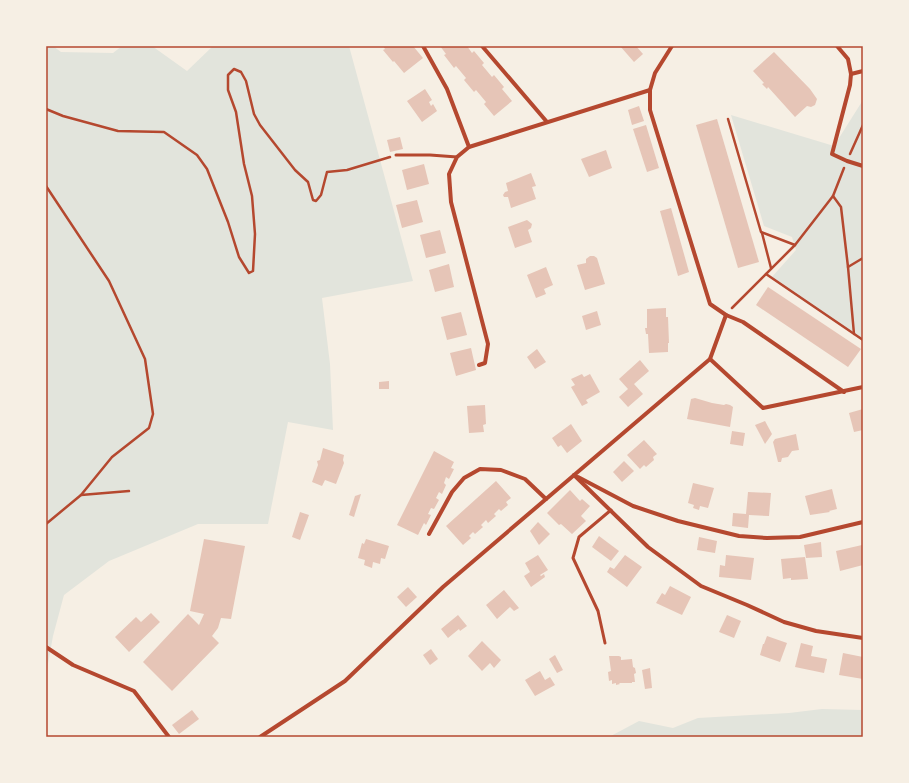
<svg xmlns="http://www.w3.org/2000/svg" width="909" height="783" font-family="'Fira Sans',sans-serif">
<rect width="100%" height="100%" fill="#f6efe4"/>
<!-- green -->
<g fill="#e2e4dc">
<polygon points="46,46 53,46 61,52 113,53 122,46 152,46 187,71 213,46 349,46 413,281 322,298 330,364 333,430 288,422 268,524 198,524 109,561 64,595 53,636 46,675"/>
<polygon points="863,100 863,341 771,278 796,250 792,237 764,226 731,115 834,146"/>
<polygon points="822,709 863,710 863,737 609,737 639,721 673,728 698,718 789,713"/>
</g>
<!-- building -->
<g fill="#e6c5b7">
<polygon points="383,46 410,46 411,47 413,46 423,58 404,73 394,61 393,62 383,50 385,49"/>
<polygon points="440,46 467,46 472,53 474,51 484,63 482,65 492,77 494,75 504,87 502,89 512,101 494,116 484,104 486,102 476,90 474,92 464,80 466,78 456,66 454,68 444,55 446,54"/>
<polygon points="620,46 636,46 643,54 634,62"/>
<polygon points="774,52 810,89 817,99 815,105 811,107 807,106 795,117 768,87 767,89 762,84 764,83 753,71"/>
<polygon points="425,89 432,100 429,102 431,106 433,104 437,111 422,122 407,101"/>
<polygon points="639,106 644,121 632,125 628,110"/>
<polygon points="717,119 759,262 738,268 696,125"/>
<polygon points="646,125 659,168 647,172 633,129"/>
<polygon points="400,137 403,149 390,152 387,140"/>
<polygon points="606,150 612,168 589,177 581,159"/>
<polygon points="424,164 429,184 407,190 402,170"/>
<polygon points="531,173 536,186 532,187 536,199 511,208 508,197 504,197 503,195 505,192 508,191 506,183"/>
<polygon points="417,200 423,222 402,228 396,205"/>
<polygon points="671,208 689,272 678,276 660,211"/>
<polygon points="527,220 532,224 531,228 528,230 532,242 515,248 508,227"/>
<polygon points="440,230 446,253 426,258 420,235"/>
<polygon points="590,256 594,256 597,258 605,284 585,290 577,265 586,263 586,259"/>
<polygon points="449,264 454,287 435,292 429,270"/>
<polygon points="546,267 553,285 544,289 546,294 536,298 527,275"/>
<polygon points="768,287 861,349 848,367 756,305"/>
<polygon points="666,308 666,317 668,317 669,343 668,343 668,352 649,353 648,334 646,334 645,328 647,328 647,309"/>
<polygon points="597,311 601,325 586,330 582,316"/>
<polygon points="461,312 467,335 447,340 441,317"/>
<polygon points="471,348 476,370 456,376 450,353"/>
<polygon points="537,349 546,362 535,369 527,357"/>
<polygon points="640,360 649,371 634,384 643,394 628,407 619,397 628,389 619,379"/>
<polygon points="582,374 584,377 590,374 600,392 586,400 588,403 582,406 571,387 575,385 571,379"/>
<polygon points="389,381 389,389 379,389 379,382"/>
<polygon points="695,398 712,403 724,405 726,404 730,405 733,407 730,427 687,419 691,399"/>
<polygon points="485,405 486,424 483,425 484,432 469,433 467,406"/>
<polygon points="863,409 863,430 854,432 849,413"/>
<polygon points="765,421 772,434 765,444 755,425"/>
<polygon points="571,424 582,441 567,453 561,445 558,447 552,438"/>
<polygon points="732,431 745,433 743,446 730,444"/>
<polygon points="796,434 799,450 792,451 788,457 782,458 781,462 778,462 773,442 775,439"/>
<polygon points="644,440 657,454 653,457 654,460 646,467 644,465 640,469 627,455"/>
<polygon points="323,448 344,455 343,460 344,463 336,484 325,480 322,486 312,482 318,465 317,461 320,460"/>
<polygon points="434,451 454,462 451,468 454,469 449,479 446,477 444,483 446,485 442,494 439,492 436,498 439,500 434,509 431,508 428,514 431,515 426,525 424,523 418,535 397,525"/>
<polygon points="624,461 634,471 622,482 613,472"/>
<polygon points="496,481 511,498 506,502 508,505 501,511 499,509 494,514 496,516 488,523 486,520 481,525 483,527 475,534 473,532 469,536 471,538 463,545 446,526"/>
<polygon points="693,483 714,488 708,508 700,506 699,510 693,508 694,505 688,503"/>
<polygon points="832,489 837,509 829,511 830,512 810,515 805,496"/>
<polygon points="570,490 580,501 582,499 590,506 581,516 586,521 572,534 561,524 559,525 547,513"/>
<polygon points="748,492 771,493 769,516 749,515 748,528 732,526 733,513 746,514"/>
<polygon points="361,494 354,517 349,515 355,496"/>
<polygon points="300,512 309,515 300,540 292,537"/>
<polygon points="538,522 550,534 539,545 530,531"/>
<polygon points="599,536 619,551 611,561 592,547"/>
<polygon points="699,537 717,541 715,553 697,550"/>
<polygon points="204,539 245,546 231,619 221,618 218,628 212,636 219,643 172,691 143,662 188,614 199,625 204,614 190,611"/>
<polygon points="366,539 389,546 385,559 381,558 380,564 373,562 372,568 364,565 365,560 358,558 362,543 364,544"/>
<polygon points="821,542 822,557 806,558 804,545"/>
<polygon points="862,545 863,548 863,565 840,571 836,551"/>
<polygon points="538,555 548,570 540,575 541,576 544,574 545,577 531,587 524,576 530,572 525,563"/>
<polygon points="625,555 642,567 627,587 607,572 610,567 614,569"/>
<polygon points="726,555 754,558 751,580 719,577 720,565 725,566"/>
<polygon points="805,557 808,579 791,580 791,578 783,579 781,559"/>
<polygon points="670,586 691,597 682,615 656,603 662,593 665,595"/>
<polygon points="408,587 417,597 406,607 397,597"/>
<polygon points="504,590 519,608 514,611 510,607 497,619 486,605"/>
<polygon points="151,613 160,622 129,652 115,637 136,617 141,622"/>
<polygon points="458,615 467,626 460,631 459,629 448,638 441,629"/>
<polygon points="727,615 741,621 734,638 719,632"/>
<polygon points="767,636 787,643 780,662 760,655 763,644 764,644"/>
<polygon points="482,641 501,660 494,668 490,663 482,671 468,656"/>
<polygon points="801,643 813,646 811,656 827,659 824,673 795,667"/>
<polygon points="431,649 438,659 430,665 423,655"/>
<polygon points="843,653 863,657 863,679 839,675"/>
<polygon points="555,655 563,670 557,673 549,659"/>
<polygon points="609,656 619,656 621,657 621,660 632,659 633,667 635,668 636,673 634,674 635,682 632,682 632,683 619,683 620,684 616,685 616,683 612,684 612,680 609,681 608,672 611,671"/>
<polygon points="650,668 652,688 645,689 642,670"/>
<polygon points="540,671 545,680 550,677 555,685 535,696 525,680"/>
<polygon points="192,710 199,719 179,734 172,725"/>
</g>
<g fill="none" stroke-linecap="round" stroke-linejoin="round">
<!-- path -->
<g stroke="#b5482f" stroke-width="2.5">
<polyline points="46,109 63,116 118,131 164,132 197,155 207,169 228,222 239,257 249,273 253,271 255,234 252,196 244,164 236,112 228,90 228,75 234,69 241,72 246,81 254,114 260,125 295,170 308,182 313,200 316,201 321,195 327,172 347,170 390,157"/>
<polyline points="728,119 761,232 795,245"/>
<polyline points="850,154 863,125"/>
<polyline points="46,186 109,281 145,359 153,414 149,428 112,457 81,495 46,524"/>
<polyline points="833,196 841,207 848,267 854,334"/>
<polyline points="762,233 771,268"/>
<polyline points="848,267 863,258"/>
<polyline points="766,274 863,340"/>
<polyline points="732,308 795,245 833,196 844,168"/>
<polyline points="81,495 129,491"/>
</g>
<!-- service -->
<g stroke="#b5482f" stroke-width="3">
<polyline points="396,155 430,155 457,157"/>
<polyline points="605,643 598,611 573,558 579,537 611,510"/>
</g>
<!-- minor -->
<g stroke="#b5482f" stroke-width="4">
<polyline points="423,46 447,89 469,147"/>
<polyline points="482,46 547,122"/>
<polyline points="672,46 655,73 650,90 650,110 710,304 726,315 743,322 844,392"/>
<polyline points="837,46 848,59 851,74 850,85 832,154 847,161 863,166"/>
<polyline points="851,74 863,71"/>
<polyline points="710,359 763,408 863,387"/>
<polyline points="479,365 485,363 488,344 451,202 449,174 457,157 469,147 650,90"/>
<polyline points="574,475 648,547 701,586 747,605 784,622 816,631 863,638"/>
<polyline points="578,477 633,506 678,521 739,536 767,538 800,537 863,522"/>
<polyline points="429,534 452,492 464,478 480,469 501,470 525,479 546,499"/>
<polyline points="46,647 73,665 134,691 169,737"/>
<polyline points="260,737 345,681 443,587 710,359 726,315"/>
</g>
</g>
<!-- border -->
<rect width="909" height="783" fill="none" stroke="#f6efe4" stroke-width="94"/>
<rect x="47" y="47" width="815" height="689" fill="none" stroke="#b5482f" stroke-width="1.5"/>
</svg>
